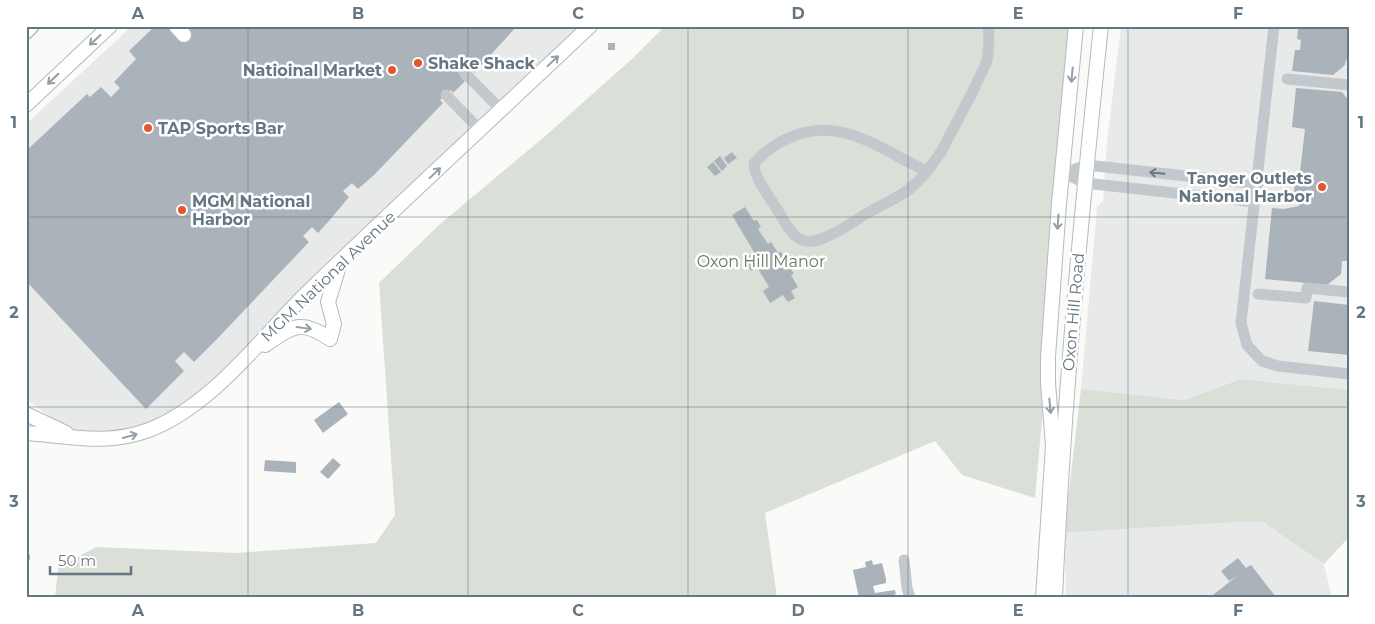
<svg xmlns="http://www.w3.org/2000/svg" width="1375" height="624" font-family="Montserrat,sans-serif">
<rect width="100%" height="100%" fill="#fafaf8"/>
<!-- built -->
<g fill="#e8e9e9">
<polygon points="132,26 579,26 247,356 175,418 81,440 26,399 26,124"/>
<polygon points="1121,26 1349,26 1349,390 1241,379 1184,400 1081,389 1097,207 1103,201 1107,142"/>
<polygon points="1236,522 1263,522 1324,564 1332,598 1066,598 1064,533"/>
</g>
<!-- green -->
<g fill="#dadfd7">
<polygon points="665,26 1068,26 1052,308 1035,498 962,475 935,441 765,513 777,598 55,598 58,568 96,547 236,553 376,543 395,515 379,283 439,225 543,138 633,58"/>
<polygon points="1241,379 1349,390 1349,537 1324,564 1263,522 1236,522 1064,533 1081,389 1184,400"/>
</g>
<!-- building -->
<g fill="#aab3b9">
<polygon points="155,26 167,26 180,39 193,26 517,26 474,73 469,67 460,76 465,81 453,93 451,90 440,100 443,103 375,174 358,189 352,183 343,191 349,197 328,222 318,233 312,227 303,236 309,242 217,339 194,362 184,352 175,361 184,371 146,409 26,281 26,151 87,94 90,97 101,87 111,97 120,88 114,82 136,59 129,51"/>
<polygon points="1303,26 1349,26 1349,60 1346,60 1345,65 1333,75 1292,71 1295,50 1300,50 1301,40 1297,39 1298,28 1302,28"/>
<rect x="608" y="43" width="7" height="7"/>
<polygon points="1296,88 1342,92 1349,101 1349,261 1342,261 1341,274 1327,285 1265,279 1272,208 1284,209 1299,206 1297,201 1298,193 1294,192 1295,181 1299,181 1305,129 1292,127"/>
<polygon points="732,152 737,158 728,164 724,158"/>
<polygon points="720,156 727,166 722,171 714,161"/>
<polygon points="713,162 721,172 715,176 707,167"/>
<polygon points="745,207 754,221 757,220 761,227 758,229 768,244 771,242 778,253 781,252 794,274 791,275 798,287 791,291 795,298 788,302 783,295 770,303 763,291 769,287 757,267 751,271 744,260 754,252 732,215"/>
<polygon points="1314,301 1349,305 1349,355 1308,351"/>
<polygon points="339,402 348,414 323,433 314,420"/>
<polygon points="333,458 341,465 328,479 320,472"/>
<polygon points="265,460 296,462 296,473 264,471"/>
<polygon points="26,553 30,555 30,559 28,562 26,562"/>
<polygon points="1238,558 1246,568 1251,565 1276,597 1209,598 1237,576 1229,581 1221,571"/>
<polygon points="872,560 873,565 882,563 886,579 886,583 873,586 875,593 895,590 896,594 884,598 859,598 853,570 866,567 865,562"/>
</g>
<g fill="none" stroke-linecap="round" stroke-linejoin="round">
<defs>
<g id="major">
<polyline points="176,26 184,35"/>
<polyline points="26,105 110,26"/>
<path d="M265,345c27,-18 35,-27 65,-6l4,-15 -6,-22 12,-39"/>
<polyline points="26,414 66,433"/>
<path d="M26,433c44,3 80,13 123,-3 63,-24 111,-91 158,-137 93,-90 189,-178 283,-267"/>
<polyline points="1043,598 1053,446 1048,383 1048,357 1059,204 1076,26"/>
<path d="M1055,598c8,-191 26,-382 46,-572"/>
</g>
<polyline id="highway" points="26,30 30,26"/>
</defs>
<!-- major casing -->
<use href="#major" stroke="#b5babe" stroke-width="16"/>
<!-- highway casing -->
<use href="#highway" stroke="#b4b9bd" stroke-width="19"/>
<!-- minor -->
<g stroke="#c3c8cc" stroke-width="11">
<polyline points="1274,26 1241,323 1247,345 1262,361 1278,366 1349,374"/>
<polyline points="464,72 501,110"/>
<polyline points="1287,79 1349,85"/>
<polyline points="446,95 480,130"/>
<path d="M927,171c-45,-20 -85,-56 -136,-34 -14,6 -28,15 -37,27 1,16 14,30 22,44 7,10 14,27 26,32 3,1 8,2 12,1 19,-4 41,-21 57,-30 14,-8 32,-15 43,-26 11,-9 19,-22 27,-33l32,-61 14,-30 2,-19 -1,-16"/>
<polyline points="1064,173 1087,165 1258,184"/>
<polyline points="1064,173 1085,183 1255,202"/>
<polyline points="1258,294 1306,298 1307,288 1349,292"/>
<polyline points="904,560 907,588 910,598"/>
</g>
<!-- major -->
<use href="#major" stroke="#fff" stroke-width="14"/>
<!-- highway -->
<use href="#highway" stroke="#fff" stroke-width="16"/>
</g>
<!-- one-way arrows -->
<defs><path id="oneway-shaft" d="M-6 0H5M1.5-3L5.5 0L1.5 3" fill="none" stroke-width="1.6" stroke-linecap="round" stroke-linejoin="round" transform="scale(1.25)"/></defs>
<g stroke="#939fa8">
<use href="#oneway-shaft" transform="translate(95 40) rotate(138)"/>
<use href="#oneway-shaft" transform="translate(553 61) rotate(-43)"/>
<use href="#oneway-shaft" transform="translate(1072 75) rotate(95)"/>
<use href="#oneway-shaft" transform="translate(53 79) rotate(136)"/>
<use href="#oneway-shaft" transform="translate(435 173) rotate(-43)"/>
<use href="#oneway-shaft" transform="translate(1058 222) rotate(94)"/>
<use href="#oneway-shaft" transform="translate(304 328) rotate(8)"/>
<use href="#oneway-shaft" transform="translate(1050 406) rotate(85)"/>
<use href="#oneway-shaft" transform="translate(130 436) rotate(-15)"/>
</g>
<use stroke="#6a7a87" href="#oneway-shaft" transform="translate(1157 173) rotate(-174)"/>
<!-- grid -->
<path fill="none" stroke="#657683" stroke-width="1" stroke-opacity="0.55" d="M248,26v572M468,26v572M688,26v572M908,26v572M1128,26v572M26,217h1323M26,407h1323"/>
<!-- markers -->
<g fill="#e4572e" stroke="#fff" stroke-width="2">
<circle cx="418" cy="63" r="5"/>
<circle cx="392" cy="70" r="5"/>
<circle cx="148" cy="128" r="5"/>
<circle cx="1322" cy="187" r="5"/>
<circle cx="182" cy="210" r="5"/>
</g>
<g text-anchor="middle" stroke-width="5" stroke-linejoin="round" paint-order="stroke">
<!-- poi labels -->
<g font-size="16" font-weight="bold" fill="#657683" stroke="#fff" text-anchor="start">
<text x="428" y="69">Shake Shack</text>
<text x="382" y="76" text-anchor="end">Natioinal Market</text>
<text x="158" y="134">TAP Sports Bar</text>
<text x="1312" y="184" text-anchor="end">Tanger Outlets<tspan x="1312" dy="18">National Harbor</tspan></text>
<text x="192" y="207">MGM National<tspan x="192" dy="18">Harbor</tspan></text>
</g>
<!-- park labels -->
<g font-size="16" fill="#687a64" stroke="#fff">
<text x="761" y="267">Oxon Hill Manor</text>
</g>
<!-- street labels -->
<g font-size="16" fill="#657683" stroke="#fff">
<text transform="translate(328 276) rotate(-44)" y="6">MGM National Avenue</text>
<text transform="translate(1073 312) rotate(-85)" y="6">Oxon Hill Road</text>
</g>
</g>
<!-- border -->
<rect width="1375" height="624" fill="none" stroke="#ffffff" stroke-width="55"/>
<!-- scale -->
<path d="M50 566v8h81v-8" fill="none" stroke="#657683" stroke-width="2.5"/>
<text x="58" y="566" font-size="15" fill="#657683" stroke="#ffffff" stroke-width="4" paint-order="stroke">50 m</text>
<rect x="28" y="28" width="1320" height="568" fill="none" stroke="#657683" stroke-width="2"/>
<g font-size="16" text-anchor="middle" font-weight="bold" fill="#657683">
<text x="138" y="19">A</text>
<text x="358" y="19">B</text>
<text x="578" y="19">C</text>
<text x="798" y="19">D</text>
<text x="1018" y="19">E</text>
<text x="1238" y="19">F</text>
<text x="14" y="128">1</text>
<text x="1361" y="128">1</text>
<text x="14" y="318">2</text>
<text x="1361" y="318">2</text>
<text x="14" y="507">3</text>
<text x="1361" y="507">3</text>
<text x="138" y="616">A</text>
<text x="358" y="616">B</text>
<text x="578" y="616">C</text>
<text x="798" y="616">D</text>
<text x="1018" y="616">E</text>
<text x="1238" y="616">F</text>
</g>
</svg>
